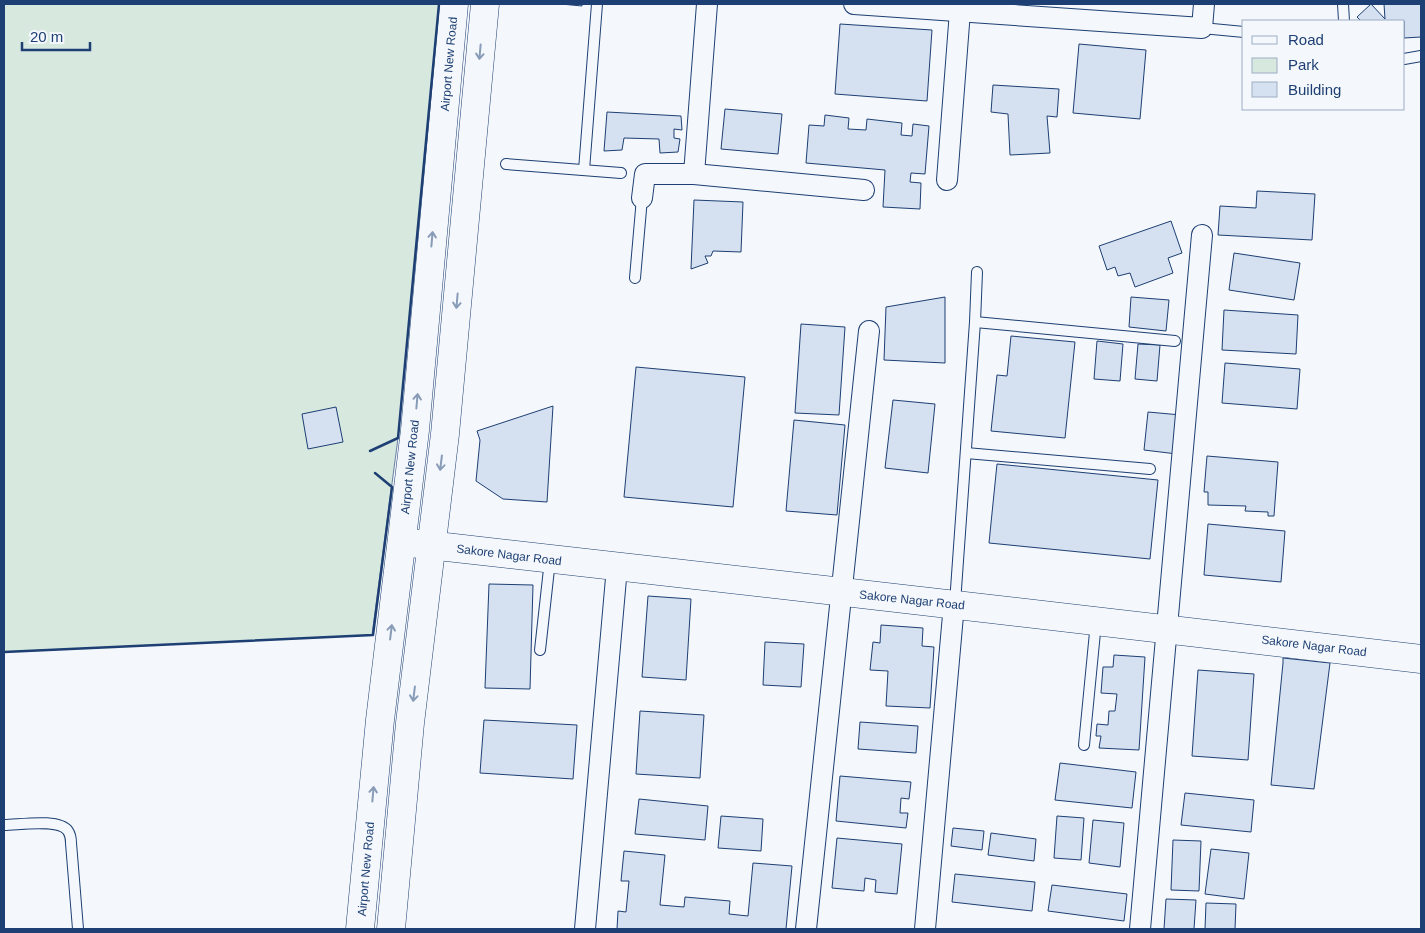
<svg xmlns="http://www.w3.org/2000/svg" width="1425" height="933" font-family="Arial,sans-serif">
<rect width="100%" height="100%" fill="#f4f7fb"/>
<!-- green -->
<polygon fill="#d7e8df" stroke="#687fa3" points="4,4 440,4 398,438 372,635 4,652"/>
<!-- building -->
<g fill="#d5e0f0" stroke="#1d3f73">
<polygon points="561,4 582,4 582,6"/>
<polygon points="1371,4 1385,19 1384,4 1421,4 1421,37 1404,38 1404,21 1361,21 1357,17"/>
<polygon points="840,24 932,30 927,101 835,94"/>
<polygon points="1079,44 1146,50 1140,119 1073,113"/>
<polygon points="993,85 1059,89 1057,117 1047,116 1050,153 1010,155 1008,114 991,112"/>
<polygon points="725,109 782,114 778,154 721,149"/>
<polygon points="607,112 681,116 682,130 674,129 674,138 680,139 678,152 660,153 659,139 624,138 622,150 604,151"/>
<polygon points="825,115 849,118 848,129 866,130 867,119 902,123 901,135 912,136 913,124 929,126 925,174 911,173 910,182 921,183 920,209 883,207 885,170 806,163 809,125 824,126"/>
<polygon points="1257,191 1315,194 1312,240 1218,235 1220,206 1256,208"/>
<polygon points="694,200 743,202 741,252 713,251 711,256 705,256 708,263 691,269"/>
<polygon points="1171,221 1182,253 1168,258 1173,273 1135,287 1130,273 1118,276 1115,267 1107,270 1099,246"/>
<polygon points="1234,253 1300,263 1294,300 1229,290"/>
<polygon points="945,297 945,363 884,360 886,307"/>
<polygon points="1131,297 1169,300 1166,331 1129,327"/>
<polygon points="1224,310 1298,315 1296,354 1222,350"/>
<polygon points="801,324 845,327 839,415 795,413"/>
<polygon points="1011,336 1075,342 1065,438 991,431 997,375 1007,376"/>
<polygon points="1097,341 1123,344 1120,381 1094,379"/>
<polygon points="1138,344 1160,345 1157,381 1135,379"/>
<polygon points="1225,363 1300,369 1297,409 1222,403"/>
<polygon points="636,367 745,377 733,507 624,497"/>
<polygon points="893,400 935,404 928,473 885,468"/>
<polygon points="553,406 547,502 503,499 476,481 480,440 477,431"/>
<polygon points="336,407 343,442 308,449 302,414"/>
<polygon points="1148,412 1181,415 1177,454 1144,450"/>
<polygon points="794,420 845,425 837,515 786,511"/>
<polygon points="1207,456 1278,462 1274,516 1268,516 1268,512 1245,511 1246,506 1208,505 1208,492 1204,492"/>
<polygon points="997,464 1158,480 1150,559 989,543"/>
<polygon points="1208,524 1285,531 1281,582 1204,575"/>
<polygon points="489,584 533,585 530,689 485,688"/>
<polygon points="648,596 691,599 686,680 642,677"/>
<polygon points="881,625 923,628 922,646 934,647 930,708 886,706 888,671 870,670 873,642 880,643"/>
<polygon points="765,642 804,644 801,687 763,685"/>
<polygon points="1114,655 1145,657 1139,750 1099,748 1101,736 1096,736 1097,724 1108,725 1109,711 1115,711 1117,694 1101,693 1103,667 1113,667"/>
<polygon points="1283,658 1330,663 1314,789 1271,785 1283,663"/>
<polygon points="1198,670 1254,674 1248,760 1192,756"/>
<polygon points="640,711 704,715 700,778 636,774"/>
<polygon points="484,720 577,725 573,779 480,773"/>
<polygon points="860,722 918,726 916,753 858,749"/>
<polygon points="1060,763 1136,772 1132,808 1055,800"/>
<polygon points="840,776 911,782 909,799 901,798 900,813 908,813 906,828 836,821"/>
<polygon points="1185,793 1254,800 1251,832 1181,825"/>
<polygon points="639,799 708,806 705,840 635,834"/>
<polygon points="721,816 763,819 761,851 718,848"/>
<polygon points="1057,816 1084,818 1081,860 1054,858"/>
<polygon points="1093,820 1124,823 1120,867 1089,863"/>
<polygon points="953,828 984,831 982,850 951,846"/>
<polygon points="991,833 1036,839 1034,861 988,855"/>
<polygon points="837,838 902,844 897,894 875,892 876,880 865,878 864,891 832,888"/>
<polygon points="1173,840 1201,841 1199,891 1171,890"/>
<polygon points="1211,849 1249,853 1244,899 1205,894"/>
<polygon points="624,851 665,855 660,905 684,907 685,897 730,901 729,914 748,916 753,863 792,866 786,929 617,929 618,911 626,912 629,881 621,881"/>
<polygon points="955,874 1035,882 1032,911 952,902"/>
<polygon points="1052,885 1127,894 1124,921 1048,911"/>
<polygon points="1166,899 1196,900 1194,929 1164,929"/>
<polygon points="1206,903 1236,904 1235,929 1205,929"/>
</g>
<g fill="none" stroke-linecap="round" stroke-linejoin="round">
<defs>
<g id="lane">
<polyline points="1343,4 1344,21"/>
<polyline points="1202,28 1244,32"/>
<polyline points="1404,59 1421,56"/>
<polyline points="506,164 621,173"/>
<polyline points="584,170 597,4"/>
<polyline points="635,278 642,198"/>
<polyline points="975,322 1175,341"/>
<polyline points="966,453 1150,469"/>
<polyline points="955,603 975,322 977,272"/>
<polyline points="540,650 550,560"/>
<polyline points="1084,745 1096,622"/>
<path d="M4,825c15,0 55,-7 64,6 2,3 3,8 3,12l7,86"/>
</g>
<g id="street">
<polyline points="854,4 1202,28 1204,4"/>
<polyline points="694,174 707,4"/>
<polyline points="947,180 960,11"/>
<polyline points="642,198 645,174 694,174 864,190"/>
<polyline points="585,929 617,567"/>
<polyline points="806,929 869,331"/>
<polyline points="925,929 954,604"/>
<polyline points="1140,929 1202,235"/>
</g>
<g id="secondary">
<path d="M402,542c340,38 679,77 1019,117"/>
<polyline points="360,929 380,720 415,430 454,4"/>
<polyline points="391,929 410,723 445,434 485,4"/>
</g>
</defs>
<!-- lane casing -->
<use href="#lane" stroke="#1d3f73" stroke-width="12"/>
<!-- street casing -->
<use href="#street" stroke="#1d3f73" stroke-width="22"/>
<!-- secondary casing -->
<use href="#secondary" stroke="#1d3f73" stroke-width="29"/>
<!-- lane -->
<use href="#lane" stroke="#f4f7fb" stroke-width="10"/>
<!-- street -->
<use href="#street" stroke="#f4f7fb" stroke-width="20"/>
<!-- secondary -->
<use href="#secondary" stroke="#f4f7fb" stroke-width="28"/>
<!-- wall -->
<g stroke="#1d3f73" stroke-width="2.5">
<polyline points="370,451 398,438 439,4"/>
<polyline points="4,652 373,635 392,487 375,473"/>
</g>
</g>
<!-- one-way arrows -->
<defs><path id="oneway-shaft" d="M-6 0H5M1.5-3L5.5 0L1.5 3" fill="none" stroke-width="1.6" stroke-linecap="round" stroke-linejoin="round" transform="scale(1.25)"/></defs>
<g stroke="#889bb7">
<use href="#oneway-shaft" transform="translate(480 52) rotate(95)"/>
<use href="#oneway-shaft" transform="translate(432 239) rotate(-85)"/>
<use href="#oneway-shaft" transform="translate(457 301) rotate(95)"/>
<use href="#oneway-shaft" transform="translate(417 401) rotate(-85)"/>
<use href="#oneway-shaft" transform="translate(441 463) rotate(97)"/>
<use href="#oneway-shaft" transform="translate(391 632) rotate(-83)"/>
<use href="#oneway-shaft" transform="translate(414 694) rotate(97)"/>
<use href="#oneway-shaft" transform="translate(373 794) rotate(-85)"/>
</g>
<g text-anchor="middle" stroke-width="4" stroke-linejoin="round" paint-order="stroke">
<!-- street labels -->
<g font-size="12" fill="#1d3f73" stroke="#f4f7fb">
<text transform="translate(449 64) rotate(-85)" y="4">Airport New Road</text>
<text transform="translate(410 467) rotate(-84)" y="4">Airport New Road</text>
<text transform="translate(509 555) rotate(7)" y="4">Sakore Nagar Road</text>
<text transform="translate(912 600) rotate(6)" y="4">Sakore Nagar Road</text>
<text transform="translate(1314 646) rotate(7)" y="4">Sakore Nagar Road</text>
<text transform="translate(366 869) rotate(-85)" y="4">Airport New Road</text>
</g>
</g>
<!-- border -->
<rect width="1425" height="933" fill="none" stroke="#1d3f73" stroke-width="10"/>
<!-- legend -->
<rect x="1242" y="20" width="162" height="90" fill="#f4f7fb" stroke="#9eadc5"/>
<rect x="1252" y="36" width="25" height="8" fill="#f4f7fb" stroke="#9eadc5"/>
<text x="1288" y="45" font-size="15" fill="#1d3f73">Road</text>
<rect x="1252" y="58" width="25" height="15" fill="#d7e8df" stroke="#9eadc5"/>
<text x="1288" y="70" font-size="15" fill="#1d3f73">Park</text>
<rect x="1252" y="82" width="25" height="15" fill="#d5e0f0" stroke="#9eadc5"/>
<text x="1288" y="95" font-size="15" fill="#1d3f73">Building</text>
<!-- scale -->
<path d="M22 42v8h68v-8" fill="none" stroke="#1d3f73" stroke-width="2.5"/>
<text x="30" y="42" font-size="15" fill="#1d3f73" stroke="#f4f7fb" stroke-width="4" paint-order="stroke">20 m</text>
</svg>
